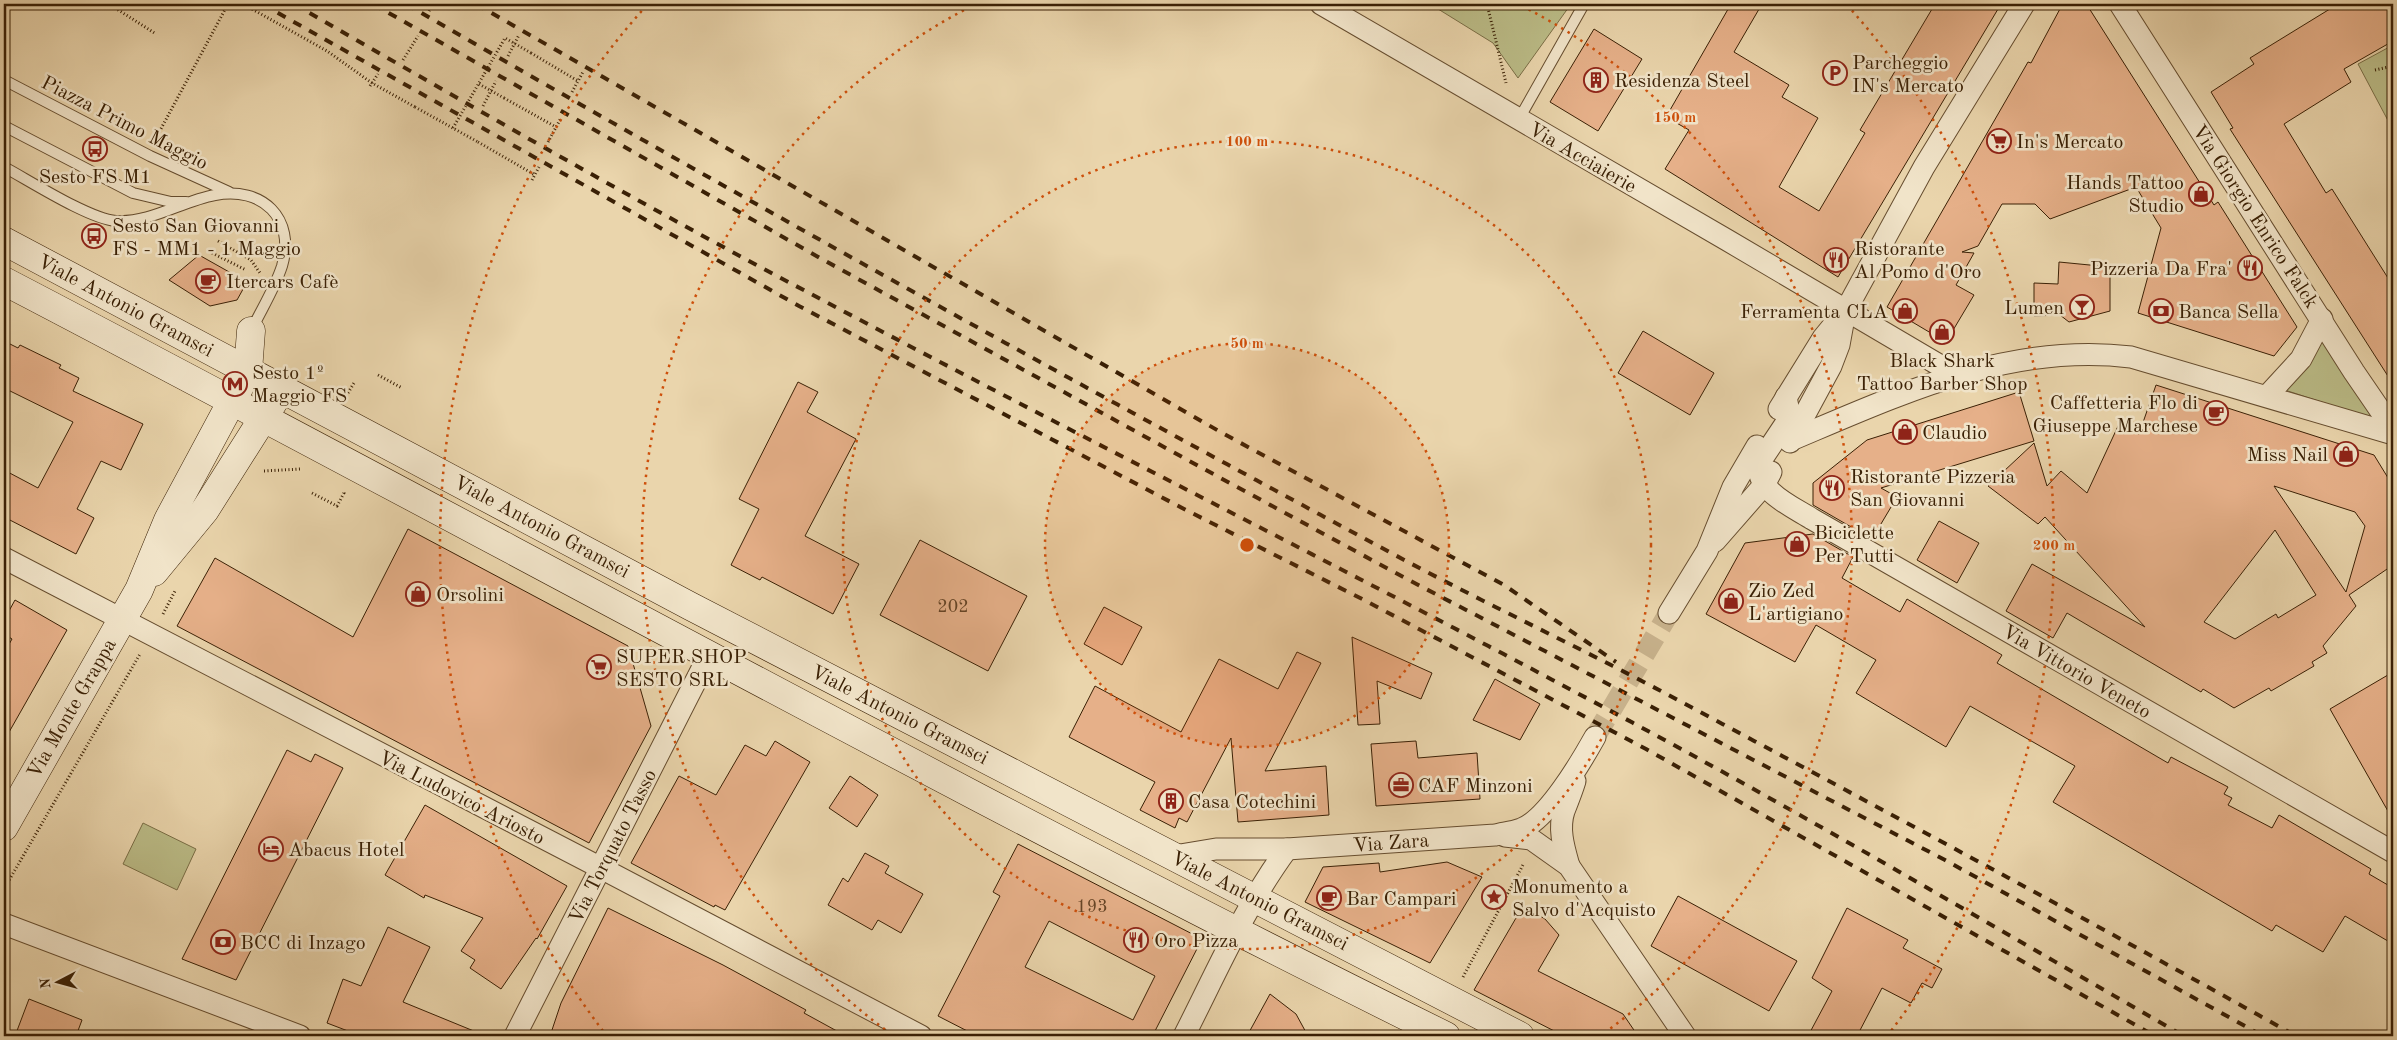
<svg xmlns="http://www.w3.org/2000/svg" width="2397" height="1040" font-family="'Old Standard TT',serif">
<rect width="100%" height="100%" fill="#ead5ac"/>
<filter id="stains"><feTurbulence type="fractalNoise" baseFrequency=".004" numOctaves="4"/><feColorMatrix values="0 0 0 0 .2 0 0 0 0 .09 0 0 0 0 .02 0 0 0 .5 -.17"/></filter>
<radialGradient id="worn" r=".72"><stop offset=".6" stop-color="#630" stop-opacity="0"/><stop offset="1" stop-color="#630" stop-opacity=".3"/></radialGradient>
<!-- green -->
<g fill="#bbbc87" stroke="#7a6e46">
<polygon points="1430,4 1571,4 1518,78 1493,43"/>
<polygon points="2393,45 2393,130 2358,64"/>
<polygon points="2325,337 2379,421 2285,390"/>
<polygon points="143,823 196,849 177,890 123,864"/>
</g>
<!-- building -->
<g fill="#e6b089" stroke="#3a2005" fill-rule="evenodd">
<polygon points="1731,4 1762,4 1734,52 1789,85 1782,97 1818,118 1779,187 1819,211 1865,133 1860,130 1935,4 2001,4 1838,277 1665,169 1689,130 1666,117"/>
<polygon points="2338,4 2393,4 2393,41 2344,69 2351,82 2284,124 2326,193 2332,189 2393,286 2393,384 2230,129 2233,128 2211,92 2254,64 2250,58"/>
<polygon points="2087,5 2214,205 2218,202 2297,327 2274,356 2138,313 2161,228 2136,187 2050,219 2035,204 2002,204 1978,246 1962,252 1974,253 1956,285 1974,295 1946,342 1887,307 2028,62 2031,63 2061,7"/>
<polygon points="1594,29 1642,59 1598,131 1550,102"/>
<polygon points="199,255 247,282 237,300 210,306 169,280"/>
<polygon points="2059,262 2110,267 2110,311 2069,322 2060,315 2034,316 2034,283 2058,284"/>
<polygon points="1643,331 1714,373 1690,415 1618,373"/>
<polygon points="4,341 18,348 20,345 61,365 59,368 79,378 73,391 143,424 121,470 101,461 77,509 94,518 76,554 4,517 4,470 38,488 73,422 4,388"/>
<polygon points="798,382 818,392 807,412 856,439 805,536 859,564 833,614 762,577 760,580 731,565 759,509 739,499"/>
<path d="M2156,385l218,70 19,31v79l-44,30 7,11 -33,40 4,7 -15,9 2,4 -43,25 -2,-3 -35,20 -31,-19 -2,3 -134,-79 -14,25 -47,-27 26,-47 113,63 -100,-110 -7,7 -50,-38 46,-43 13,43 14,-15 26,22 32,-69 20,10zM2274,486l81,26 10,14 -19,66zM2275,530l41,65 -38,23 -2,-4 -41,25 -31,-17z"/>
<polygon points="2019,392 2034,441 1881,488 1897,497 1872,539 1813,505 1813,483 1867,440"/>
<polygon points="1939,521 1979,543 1957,583 1917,560"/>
<polygon points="408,529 628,646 651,726 589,843 177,626 215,558 353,637"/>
<polygon points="1813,534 1853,557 1842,578 1900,612 1907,599 2002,655 1997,663 2168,763 2171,757 2228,787 2224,794 2232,798 2228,805 2272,828 2279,815 2371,869 2369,874 2393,888 2393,944 2345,916 2323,952 2276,925 2272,931 2053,802 2075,766 1970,706 1946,747 1856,693 1876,660 1816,625 1795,662 1706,614 1745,543"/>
<polygon points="920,540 1027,596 988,671 880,615"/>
<polygon points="15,600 67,630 4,741 4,653 12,639 4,634 4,620"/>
<polygon points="1104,607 1142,627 1122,665 1084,644"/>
<polygon points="1352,637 1432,673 1421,699 1377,681 1380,724 1358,725"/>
<polygon points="1297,652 1321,663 1265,771 1326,766 1329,815 1238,822 1231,738 1187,822 1179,818 1175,828 1140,810 1155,782 1069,737 1095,686 1181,732 1219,659 1278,689"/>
<polygon points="2393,672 2393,820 2330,709"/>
<polygon points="1495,679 1540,704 1520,740 1473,720"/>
<polygon points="775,741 810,762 725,910 715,905 714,907 631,863 679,776 716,795 745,745 766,756"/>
<polygon points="1416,741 1418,758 1477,753 1480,799 1376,806 1371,744"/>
<polygon points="287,750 311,762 315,754 343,768 236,980 182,959"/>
<polygon points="850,776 878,795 857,827 829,808"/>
<polygon points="425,805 567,886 537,939 536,938 501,989 470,968 475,960 461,951 483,918 425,895 424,898 385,875"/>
<path d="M1018,844l184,95 -47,92 11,5h-189l-39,-20 62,-120 -7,-4zM1049,921l106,55 -22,44 -108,-53z"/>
<polygon points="865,853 889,866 885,873 923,894 901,933 878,920 872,930 828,905 843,878 848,882"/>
<polygon points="1447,862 1482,877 1430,963 1305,902 1323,867 1379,863 1380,872"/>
<polygon points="1678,896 1797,961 1769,1011 1651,946"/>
<polygon points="1523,906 1545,919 1559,935 1538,971 1623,1014 1638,1036 1564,1036 1474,990"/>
<polygon points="608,908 723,965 806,1010 804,1013 846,1036 550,1036 561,1003"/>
<polygon points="1847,908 1908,940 1903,948 1942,969 1932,988 1922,983 1911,1003 1882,988 1857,1036 1808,1036 1832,991 1812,978"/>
<polygon points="388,927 430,947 403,1002 486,1036 361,1036 327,1023 343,979 361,986"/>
<polygon points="1270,994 1296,1014 1308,1036 1247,1036"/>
<polygon points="29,999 82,1020 76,1036 15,1036"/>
</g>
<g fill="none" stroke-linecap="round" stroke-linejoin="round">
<!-- street-tunnel -->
<polyline stroke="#c7b18b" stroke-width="21" stroke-dasharray="21 11" stroke-linecap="butt" points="1595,737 1669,613"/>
<defs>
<g id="lane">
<polyline points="4,80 150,156 229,192"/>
<polyline points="1519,119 1584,4"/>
<polyline points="4,126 133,193 171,202 186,202"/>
<path d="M4,167c26,14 85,52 112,54 35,2 66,-20 99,-26 47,-9 81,23 67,71 -7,22 -21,44 -31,65"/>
</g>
<g id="street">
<polyline points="1321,4 1727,240 1956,375"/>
<polyline points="2120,4 2354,372 2393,429"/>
<polyline points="2267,396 2301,359 2322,319"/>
<path d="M1786,397l3,15 -1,8 -28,42c-7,28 33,45 52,57l581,333"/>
<polyline points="1779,409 1823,338 1846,310 1924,167 2024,4"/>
<path d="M1791,440c109,-46 219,-98 340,-83l262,77"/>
<polyline points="1790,442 1831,366 1839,345 1845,312"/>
<polyline points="1715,541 1764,485 1771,472"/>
<polyline points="4,558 601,868 921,1036"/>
<polyline points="1669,613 1707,551 1733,487 1757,446"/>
<polyline points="1505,836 1531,839 1569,866 1685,1036"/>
<path d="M1174,856l42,-7h71l208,-14c8,-2 18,-3 26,-6 26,-9 60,-67 74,-92"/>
<path d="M1569,866c-5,-18 -11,-37 -5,-55 4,-10 8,-20 11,-30"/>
<polyline points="4,924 300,1036"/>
<polyline points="515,1036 709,655"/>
<path d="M1184,1036c32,-63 61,-130 103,-187"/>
</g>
<g id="secondary">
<polyline points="4,241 690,606 1520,1036"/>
<path d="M4,281c481,251 956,515 1442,755"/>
<polyline points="154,572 205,510 274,401"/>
<polyline points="4,827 139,590 168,520 248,371 251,331"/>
</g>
</defs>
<!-- lane casing -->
<use href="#lane" stroke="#664d2f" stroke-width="12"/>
<!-- street casing -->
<use href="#street" stroke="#664d2f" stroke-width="23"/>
<!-- secondary casing -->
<use href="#secondary" stroke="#3a2005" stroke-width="29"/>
<!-- path -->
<g stroke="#3a2005" stroke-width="3" stroke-dasharray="1 2.5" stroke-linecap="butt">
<polyline points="109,4 156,34"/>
<polyline points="243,4 327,51 372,83 415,107"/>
<polyline points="1487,4 1506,83"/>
<polyline points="429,11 433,4"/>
<polyline points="531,53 578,81"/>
<polyline points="508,56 519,35"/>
<polyline points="403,60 418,36"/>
<polyline points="2375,70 2393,66"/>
<polyline points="370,86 378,74"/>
<polyline points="572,92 583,72"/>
<polyline points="504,98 556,127"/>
<polyline points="483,106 496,81"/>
<polyline points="156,138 228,4"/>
<polyline points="478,142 535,175"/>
<polyline points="548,142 561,118"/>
<polyline points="532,180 539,167"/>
<polyline points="218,241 251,260 260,273"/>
<polyline points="212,253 246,270"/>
<polyline points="378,375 402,388"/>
<polyline points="348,393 354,383"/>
<polyline points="264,471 300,469"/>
<polyline points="312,493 337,506 344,493 343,492"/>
<polyline points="163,614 175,591"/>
<polyline points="4,889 140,654"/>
<polyline points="1463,977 1524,863"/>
</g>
<!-- lane -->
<use href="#lane" stroke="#f1e4c9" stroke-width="10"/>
<!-- street -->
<use href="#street" stroke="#f1e4c9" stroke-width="21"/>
<!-- secondary -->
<use href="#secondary" stroke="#f1e4c9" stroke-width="28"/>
<!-- rail -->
<g stroke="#3a2005" stroke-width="4" stroke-dasharray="9 9" stroke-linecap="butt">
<polyline points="262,4 799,306 1184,509 1364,600 1646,749 2155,1036"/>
<path d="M294,4c172,99 344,199 519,291 278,148 559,287 835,436 181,98 358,203 536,305"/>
<polyline points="373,4 820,258 1204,469 1405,578 1945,860 2263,1036"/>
<path d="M406,4c331,192 665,377 1002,558 83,44 168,84 251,128 213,114 426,228 637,346"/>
<polyline points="476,4 1224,434 1504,585 1616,662"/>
</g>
<!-- path-bridge -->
<g stroke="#3a2005" stroke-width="3" stroke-dasharray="1 2.5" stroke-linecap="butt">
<polyline points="479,84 504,98"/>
<polyline points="415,107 478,142"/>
<polyline points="453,128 505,38 531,53"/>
</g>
</g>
<!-- distance rings -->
<circle cx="1247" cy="545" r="202" fill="#ce500b" fill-opacity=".12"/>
<g fill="none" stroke="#ce500b" stroke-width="2.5" stroke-dasharray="2.5 5">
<circle cx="1247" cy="545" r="202"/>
<circle cx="1247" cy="545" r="404"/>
<path d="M891 1034A605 605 0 0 1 972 6M1522 6A605 605 0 0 1 1603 1034"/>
<path d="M603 1031A807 807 0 0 1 647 5M1847 5A807 807 0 0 1 1891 1031"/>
</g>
<!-- icons -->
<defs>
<symbol id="parking-ring" viewBox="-11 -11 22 22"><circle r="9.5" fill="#f1e4c9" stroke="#8f2418" stroke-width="1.5"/><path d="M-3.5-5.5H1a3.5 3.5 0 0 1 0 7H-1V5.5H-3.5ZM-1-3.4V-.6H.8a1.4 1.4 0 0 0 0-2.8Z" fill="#8f2418"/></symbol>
<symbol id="building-ring" viewBox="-11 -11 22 22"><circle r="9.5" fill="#f1e4c9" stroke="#8f2418" stroke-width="1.5"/><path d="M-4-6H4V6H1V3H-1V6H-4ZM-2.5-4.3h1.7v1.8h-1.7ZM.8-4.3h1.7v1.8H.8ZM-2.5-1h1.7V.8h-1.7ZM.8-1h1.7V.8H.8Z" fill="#8f2418"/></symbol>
<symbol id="supermarket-ring" viewBox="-11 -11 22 22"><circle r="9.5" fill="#f1e4c9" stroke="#8f2418" stroke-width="1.5"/><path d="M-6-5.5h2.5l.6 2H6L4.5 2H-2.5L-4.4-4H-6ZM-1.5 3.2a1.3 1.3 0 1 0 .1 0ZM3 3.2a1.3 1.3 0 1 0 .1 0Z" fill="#8f2418"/></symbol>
<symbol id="bus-ring" viewBox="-11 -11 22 22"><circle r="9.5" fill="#f1e4c9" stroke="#8f2418" stroke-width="1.5"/><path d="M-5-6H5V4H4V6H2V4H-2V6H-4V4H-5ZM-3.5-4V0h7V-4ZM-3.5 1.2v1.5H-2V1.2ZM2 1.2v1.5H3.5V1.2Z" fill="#8f2418"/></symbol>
<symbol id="shop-ring" viewBox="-11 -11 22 22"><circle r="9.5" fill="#f1e4c9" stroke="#8f2418" stroke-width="1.5"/><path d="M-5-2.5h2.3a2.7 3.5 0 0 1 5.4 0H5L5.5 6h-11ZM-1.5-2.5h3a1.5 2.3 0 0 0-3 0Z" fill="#8f2418"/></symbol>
<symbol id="restaurant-ring" viewBox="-11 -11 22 22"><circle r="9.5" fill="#f1e4c9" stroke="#8f2418" stroke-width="1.5"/><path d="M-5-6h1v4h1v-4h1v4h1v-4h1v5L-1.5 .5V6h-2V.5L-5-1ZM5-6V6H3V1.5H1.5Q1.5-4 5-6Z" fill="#8f2418"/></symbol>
<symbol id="cafe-ring" viewBox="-11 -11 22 22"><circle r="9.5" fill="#f1e4c9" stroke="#8f2418" stroke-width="1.5"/><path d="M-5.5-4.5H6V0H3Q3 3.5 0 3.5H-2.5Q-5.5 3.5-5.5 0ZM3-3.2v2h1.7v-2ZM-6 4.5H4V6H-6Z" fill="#8f2418"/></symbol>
<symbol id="bar-ring" viewBox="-11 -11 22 22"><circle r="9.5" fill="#f1e4c9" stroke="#8f2418" stroke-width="1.5"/><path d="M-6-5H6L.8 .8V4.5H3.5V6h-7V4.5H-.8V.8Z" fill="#8f2418"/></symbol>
<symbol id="bank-ring" viewBox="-11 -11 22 22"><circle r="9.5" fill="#f1e4c9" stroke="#8f2418" stroke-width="1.5"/><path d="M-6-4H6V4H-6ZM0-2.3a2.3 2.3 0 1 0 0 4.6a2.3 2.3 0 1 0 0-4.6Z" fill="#8f2418"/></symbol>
<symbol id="metro-ring" viewBox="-11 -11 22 22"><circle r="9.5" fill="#f1e4c9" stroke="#8f2418" stroke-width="1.5"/><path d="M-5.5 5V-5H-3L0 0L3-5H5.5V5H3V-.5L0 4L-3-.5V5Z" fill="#8f2418"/></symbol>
<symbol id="office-ring" viewBox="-11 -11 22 22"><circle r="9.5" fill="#f1e4c9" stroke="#8f2418" stroke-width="1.5"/><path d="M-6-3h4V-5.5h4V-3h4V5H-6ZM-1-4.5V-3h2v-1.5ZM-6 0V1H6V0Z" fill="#8f2418"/></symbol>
<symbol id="hotel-ring" viewBox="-11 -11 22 22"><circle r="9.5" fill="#f1e4c9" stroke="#8f2418" stroke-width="1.5"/><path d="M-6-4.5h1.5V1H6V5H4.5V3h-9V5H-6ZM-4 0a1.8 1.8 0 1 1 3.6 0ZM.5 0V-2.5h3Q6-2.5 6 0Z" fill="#8f2418"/></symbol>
<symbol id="sight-ring" viewBox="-11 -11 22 22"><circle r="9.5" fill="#f1e4c9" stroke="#8f2418" stroke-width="1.5"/><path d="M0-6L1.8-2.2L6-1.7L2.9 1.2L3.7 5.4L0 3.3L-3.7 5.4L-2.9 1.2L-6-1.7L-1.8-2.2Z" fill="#8f2418"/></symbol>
</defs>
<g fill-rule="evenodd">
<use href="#parking-ring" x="1821" y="59" width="28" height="28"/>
<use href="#building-ring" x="1582" y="66" width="28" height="28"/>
<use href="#supermarket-ring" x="1985" y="127" width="28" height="28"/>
<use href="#bus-ring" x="81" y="135" width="28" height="28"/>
<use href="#shop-ring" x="2187" y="180" width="28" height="28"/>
<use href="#bus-ring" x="80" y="222" width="28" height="28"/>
<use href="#restaurant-ring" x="1822" y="246" width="28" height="28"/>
<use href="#restaurant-ring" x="2236" y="254" width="28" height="28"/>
<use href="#cafe-ring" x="194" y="267" width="28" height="28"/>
<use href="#bar-ring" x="2068" y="293" width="28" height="28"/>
<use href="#shop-ring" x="1891" y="297" width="28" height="28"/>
<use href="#bank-ring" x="2147" y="297" width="28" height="28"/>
<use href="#shop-ring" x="1928" y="318" width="28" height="28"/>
<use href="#metro-ring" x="221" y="370" width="28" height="28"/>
<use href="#cafe-ring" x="2202" y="399" width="28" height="28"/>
<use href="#shop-ring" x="1891" y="418" width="28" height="28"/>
<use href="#shop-ring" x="2332" y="440" width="28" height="28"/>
<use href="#restaurant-ring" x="1818" y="474" width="28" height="28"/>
<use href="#shop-ring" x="1783" y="530" width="28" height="28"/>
<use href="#shop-ring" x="404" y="580" width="28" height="28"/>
<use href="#shop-ring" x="1717" y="587" width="28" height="28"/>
<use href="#supermarket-ring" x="585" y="653" width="28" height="28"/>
<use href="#office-ring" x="1387" y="771" width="28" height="28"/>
<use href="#building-ring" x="1157" y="787" width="28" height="28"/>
<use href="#hotel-ring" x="257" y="835" width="28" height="28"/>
<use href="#sight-ring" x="1480" y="883" width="28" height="28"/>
<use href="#cafe-ring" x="1315" y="884" width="28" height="28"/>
<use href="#restaurant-ring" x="1122" y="926" width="28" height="28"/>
<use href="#bank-ring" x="209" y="928" width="28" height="28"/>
</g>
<g text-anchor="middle" stroke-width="5" stroke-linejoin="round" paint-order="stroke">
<!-- number labels -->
<g font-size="18" fill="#654426">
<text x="953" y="612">202</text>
<text x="1092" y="912">193</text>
</g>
<!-- poi labels -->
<g font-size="20" fill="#3a2005" stroke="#f1e4c9" text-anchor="start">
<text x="1852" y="69">Parcheggio<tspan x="1852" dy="23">IN's Mercato</tspan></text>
<text x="1614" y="87">Residenza Steel</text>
<text x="2016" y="148">In's Mercato</text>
<text x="95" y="183" text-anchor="middle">Sesto FS M1</text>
<text x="2184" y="189" text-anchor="end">Hands Tattoo<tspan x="2184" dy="23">Studio</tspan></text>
<text x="112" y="232">Sesto San Giovanni<tspan x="112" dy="23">FS - MM1 - 1 Maggio</tspan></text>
<text x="1854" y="255">Ristorante<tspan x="1854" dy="23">Al Pomo d'Oro</tspan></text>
<text x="2232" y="275" text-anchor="end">Pizzeria Da Fra'</text>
<text x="226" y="288">Itercars Cafè</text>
<text x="2064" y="314" text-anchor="end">Lumen</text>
<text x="1888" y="318" text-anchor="end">Ferramenta CLA</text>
<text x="2178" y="318">Banca Sella</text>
<text x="1942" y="367" text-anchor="middle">Black Shark<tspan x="1942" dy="23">Tattoo Barber Shop</tspan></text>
<text x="252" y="379">Sesto 1º<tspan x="252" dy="23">Maggio FS</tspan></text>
<text x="2198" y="409" text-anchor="end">Caffetteria Flo di<tspan x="2198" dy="23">Giuseppe Marchese</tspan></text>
<text x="1922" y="439">Claudio</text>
<text x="2328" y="461" text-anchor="end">Miss Nail</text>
<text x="1850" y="483">Ristorante Pizzeria<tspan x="1850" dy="23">San Giovanni</tspan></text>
<text x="1814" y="539">Biciclette<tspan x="1814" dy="23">Per Tutti</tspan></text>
<text x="1748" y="597">Zio Zed<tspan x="1748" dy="23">L'artigiano</tspan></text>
<text x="436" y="601">Orsolini</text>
<text x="616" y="663">SUPER SHOP<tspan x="616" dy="23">SESTO SRL</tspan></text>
<text x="1418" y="792">CAF Minzoni</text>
<text x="1188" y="808">Casa Cotechini</text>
<text x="288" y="856">Abacus Hotel</text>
<text x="1512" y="893">Monumento a<tspan x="1512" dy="23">Salvo d'Acquisto</tspan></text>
<text x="1346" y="905">Bar Campari</text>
<text x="1154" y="947">Oro Pizza</text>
<text x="240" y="949">BCC di Inzago</text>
</g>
<!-- street labels -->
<g font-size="20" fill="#3a2005" stroke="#f1e4c9">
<text transform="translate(125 122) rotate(27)" y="7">Piazza Primo Maggio</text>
<text transform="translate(1583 157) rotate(30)" y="7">Via Acciaierie</text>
<text transform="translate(2256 216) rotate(57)" y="7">Via Giorgio Enrico Falck</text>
<text transform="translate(126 305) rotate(28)" y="7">Viale Antonio Gramsci</text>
<text transform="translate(542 526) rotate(28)" y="7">Viale Antonio Gramsci</text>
<text transform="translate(2077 671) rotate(30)" y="7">Via Vittorio Veneto</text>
<text transform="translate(71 708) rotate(-60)" y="7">Via Monte Grappa</text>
<text transform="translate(900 714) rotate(27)" y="7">Viale Antonio Gramsci</text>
<text transform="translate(462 797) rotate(27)" y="7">Via Ludovico Ariosto</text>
<text transform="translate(1391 842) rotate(-4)" y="7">Via Zara</text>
<text transform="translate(612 846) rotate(-63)" y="7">Via Torquato Tasso</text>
<text transform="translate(1260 900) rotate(27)" y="7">Viale Antonio Gramsci</text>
</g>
</g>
<circle cx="1247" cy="545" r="8" fill="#ce500b" stroke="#f1e4c9" stroke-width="2.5"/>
<g font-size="15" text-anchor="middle" font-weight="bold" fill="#ce500b" stroke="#f1e4c9" stroke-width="5" stroke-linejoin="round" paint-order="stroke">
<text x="1675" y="122">150 m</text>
<text x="1247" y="146">100 m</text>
<text x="1247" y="348">50 m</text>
<text x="2054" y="550">200 m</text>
</g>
<!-- margin -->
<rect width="2397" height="1040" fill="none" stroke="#ead5ac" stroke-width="20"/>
<rect x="5" y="5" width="2387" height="1030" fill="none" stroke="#3a2005" stroke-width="2.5"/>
<rect x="10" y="10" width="2377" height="1020" fill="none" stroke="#3a2005"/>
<!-- north arrow -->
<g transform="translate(58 982) rotate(264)" stroke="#f1e4c9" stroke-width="4" paint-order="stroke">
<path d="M0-4L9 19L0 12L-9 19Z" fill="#3a2005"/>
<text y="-8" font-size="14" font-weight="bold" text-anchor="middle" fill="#3a2005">N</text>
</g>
<rect width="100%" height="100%" filter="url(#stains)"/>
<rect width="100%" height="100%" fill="url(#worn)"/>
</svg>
